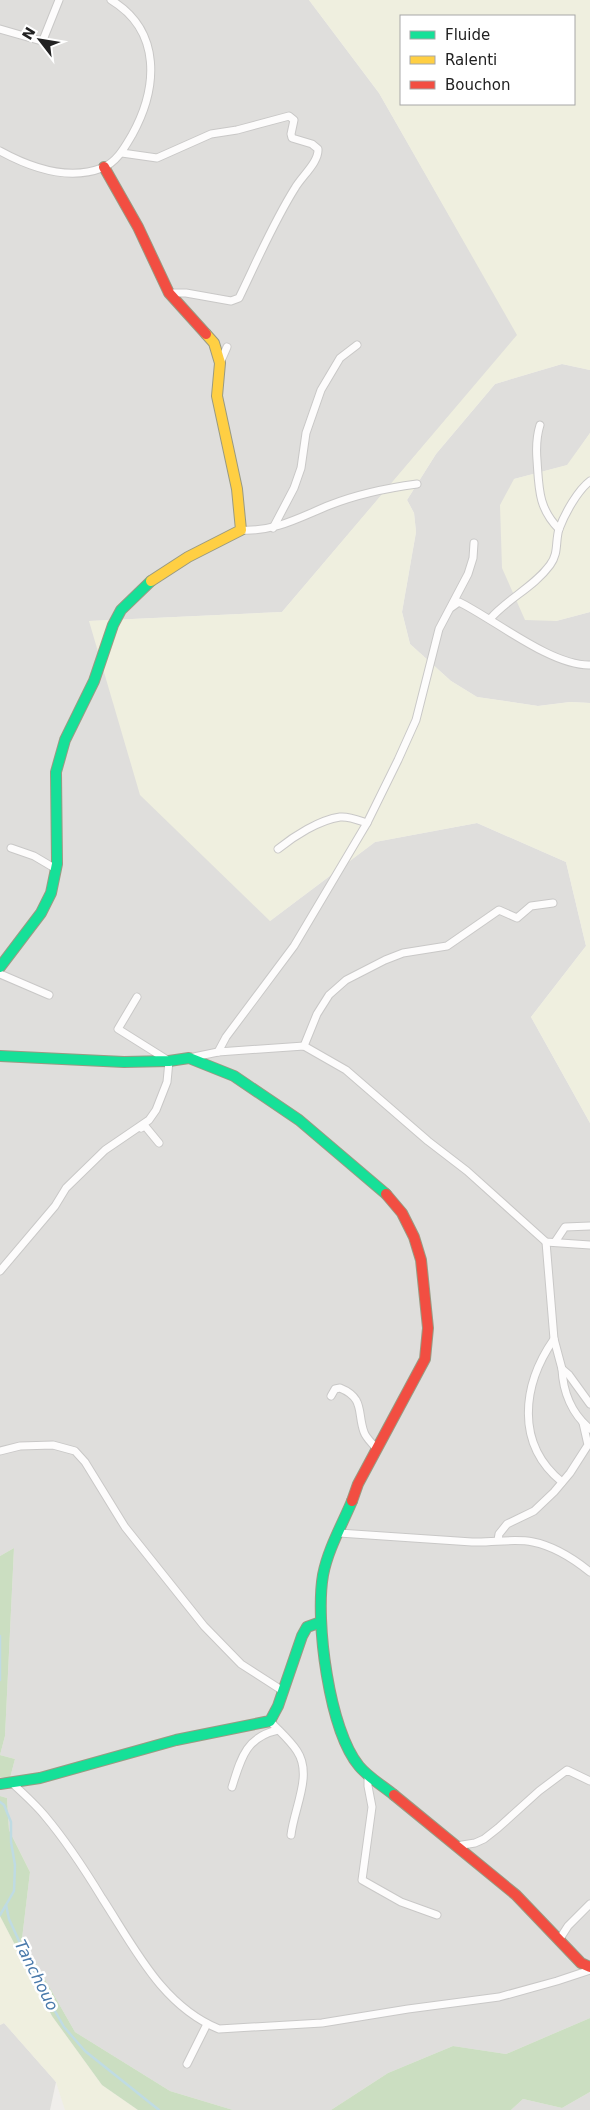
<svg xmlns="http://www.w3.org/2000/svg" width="590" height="2110" font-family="'DejaVu Sans',sans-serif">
<rect width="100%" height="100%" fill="#f0eeeb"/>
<!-- residential -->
<g fill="#dfdedc">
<polygon points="0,0 309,0 379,93 518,335 282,612 89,621 270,921 375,842 477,823 566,862 586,946 531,1017 590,1123 590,2018 506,2054 453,2046 388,2073 331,2110 233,2110 170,2091 75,2032 22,1939 30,1872 9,1830 7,1798 0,1796 0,1777 10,1778 15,1759 0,1755 5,1736 14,1548 0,1556"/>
<polygon points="562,364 590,370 590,433 568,465 514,479 556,621 590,612 590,703 570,702 538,706 477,697 451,681 410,644 402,612 416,532 414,513 407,500 436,454 495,384"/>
<polygon points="4,2023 56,2082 50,2110 0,2110 0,2025"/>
<polygon points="590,2092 590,2110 511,2110 523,2099 562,2108"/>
</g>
<!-- farmland -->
<g fill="#efefdf" fill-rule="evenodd">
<path d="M309,0h281v370l-28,-6 -67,20 -59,70 -29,46 7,13 2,19 -14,80 8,32 41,37 26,16 61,9 32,-4 20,1v420l-59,-106 55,-71 -20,-84 -89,-39 -102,19 -105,79 -130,-126 -51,-174 193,-9 235,-277 -138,-242zM401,16h173v88h-173z"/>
<polygon points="590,433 590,612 556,621 525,620 502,568 500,505 514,479 567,465"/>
<polygon points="0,1916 52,2016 102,2085 138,2110 65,2110 56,2082 4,2023 0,2025"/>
</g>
<!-- forest -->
<g fill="#cbdec1">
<polygon points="14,1548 5,1736 0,1755 15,1759 10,1778 0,1777 0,1556"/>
<polygon points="0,1796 7,1798 9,1830 30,1872 22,1939 75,2032 170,2091 233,2110 138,2110 102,2085 52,2016 0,1916"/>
<polygon points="590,2018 590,2092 562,2108 523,2099 511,2110 331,2110 388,2073 453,2046 506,2054"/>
</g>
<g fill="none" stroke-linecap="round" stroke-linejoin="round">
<!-- stream -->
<g stroke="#bfdbe3" stroke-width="2.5">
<polyline points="0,1680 0,1636"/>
<polyline points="0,1802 4,1805 11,1822 11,1842 15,1865 14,1891 6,1905 9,1919 34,1974 64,2027 85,2051 159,2110"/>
<polyline points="0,1915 6,1905"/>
</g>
<defs>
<g id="street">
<polyline points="0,29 38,40 43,40 59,0"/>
<path d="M0,151c31,17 68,30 102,17 15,-6 23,-21 30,-33 26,-47 30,-104 -21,-135"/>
<path d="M122,153l35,5 54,-24 26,-4 52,-14 5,4 -3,14 1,4 20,6 6,5c1,13 -16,27 -23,39 -22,35 -38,73 -56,110l-8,3 -45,-8h-17"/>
<polyline points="220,363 227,347"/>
<path d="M540,425c-4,13 -4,23 -3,35 2,28 1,48 22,69"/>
<polyline points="273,528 294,488 301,468 306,433 321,390 340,358 357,345"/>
<path d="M241,530c34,2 59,-13 89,-25 28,-11 57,-17 87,-21"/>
<path d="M452,607l7,-5c35,17 92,64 131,63"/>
<path d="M490,619c17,-20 44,-32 60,-54 9,-12 5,-23 9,-36 6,-16 19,-39 31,-48"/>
<polyline points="11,848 34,856 56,869"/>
<path d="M278,849c16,-13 41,-29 62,-32 9,-1 18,3 27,6"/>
<polyline points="0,974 49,995"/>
<polyline points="304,1046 317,1014 329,995 346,980 385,960 403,953 447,946 499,910 517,918 531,906 553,903"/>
<polyline points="218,1052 226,1037 294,946 367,823 398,760 416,720 439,629 468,574 473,558 474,543"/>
<polyline points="189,1058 218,1052 304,1046 346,1070 428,1141 467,1171 546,1242 590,1245"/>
<polyline points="141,1128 145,1126 159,1143"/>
<polyline points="546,1242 554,1339 562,1369 569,1375 590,1404"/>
<polyline points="555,1242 565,1227 590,1226"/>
<polyline points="0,1271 55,1206 66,1188 105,1150 149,1120 156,1110 167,1082 169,1061 118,1029 137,997"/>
<path d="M554,1339c-32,46 -39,105 8,143"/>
<path d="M562,1369c1,23 10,45 28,60"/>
<path d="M331,1396l4,-7 5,-1c25,10 17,25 24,44 2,6 8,11 12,16"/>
<polyline points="0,1451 20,1446 53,1445 75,1451 85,1462 125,1527 204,1626 241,1664 283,1691"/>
<path d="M339,1533c44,3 89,6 133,9 21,1 41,-4 61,0 20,4 41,17 57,30"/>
<polyline points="498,1540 499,1534 507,1524 534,1511 554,1492 570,1473 588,1445 583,1423"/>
<path d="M270,1721c9,10 20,19 27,30 16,24 -3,57 -6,84"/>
<polyline points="368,1776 368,1786 372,1807 362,1880 401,1902 437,1915"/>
<path d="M13,1784c11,10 23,21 32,32 21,25 40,54 57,82 32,49 60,108 117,131l103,-6 86,-14 91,-12 58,-16 33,-11"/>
<path d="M232,1787c9,-29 14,-50 46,-57"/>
<polyline points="456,1846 475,1843 484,1839 498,1828 539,1791 567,1770 590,1781"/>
<polyline points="559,1940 568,1926 590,1904"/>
<polyline points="187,2064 207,2024"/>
</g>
<g id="fast">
<polyline points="0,967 41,913 51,893 57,864 56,772 65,740 94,681 113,625 121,610 151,581"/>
<polyline points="0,1056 124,1062 169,1061 189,1058 234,1076 299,1120 386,1194"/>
<path d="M352,1501c-10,24 -24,48 -29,74 -8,46 6,155 36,191 9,11 24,20 35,29"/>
<polyline points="0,1784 40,1778 176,1740 270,1721 278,1706 302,1636 307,1627 321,1622"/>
</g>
<polyline id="slow" points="151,581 188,557 241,530 237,489 217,396 220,363 214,343 206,334"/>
<g id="jam">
<polyline points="104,167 138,227 169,293 206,334"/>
<polyline points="352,1501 358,1484 425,1359 428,1328 421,1260 414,1237 402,1213 386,1194"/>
<polyline points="394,1795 516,1895 581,1963 590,1967"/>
</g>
</defs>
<!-- street casing -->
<use href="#street" stroke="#c9c8c7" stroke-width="9"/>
<!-- fast casing -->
<use href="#fast" stroke="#999a82" stroke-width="12"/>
<!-- slow casing -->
<use href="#slow" stroke="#999a82" stroke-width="12"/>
<!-- jam casing -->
<use href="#jam" stroke="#999a82" stroke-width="12"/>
<!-- street -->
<use href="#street" stroke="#fdfcfc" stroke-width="7"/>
<!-- fast -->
<use href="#fast" stroke="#16e098" stroke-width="10"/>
<!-- slow -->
<use href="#slow" stroke="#ffcf43" stroke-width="10"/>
<!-- jam -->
<use href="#jam" stroke="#f24e42" stroke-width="10"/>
</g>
<g text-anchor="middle" stroke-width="5" stroke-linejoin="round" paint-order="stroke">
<!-- water labels -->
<g font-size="16" font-style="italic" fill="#4a7aab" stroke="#fff">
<text transform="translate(37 1975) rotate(63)" y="6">Tanchouo</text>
</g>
</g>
<!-- legend -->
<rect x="400" y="15" width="175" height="90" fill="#ffffff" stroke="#a7a7a7"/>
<rect x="410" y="31" width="25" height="8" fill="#16e098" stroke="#a7a7a7"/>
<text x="445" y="40" font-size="15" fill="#222222">Fluide</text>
<rect x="410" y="56" width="25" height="8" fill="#ffcf43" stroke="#a7a7a7"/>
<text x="445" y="65" font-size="15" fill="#222222">Ralenti</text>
<rect x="410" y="81" width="25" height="8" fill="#f24e42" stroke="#a7a7a7"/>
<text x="445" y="90" font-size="15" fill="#222222">Bouchon</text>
<!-- north arrow -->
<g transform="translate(40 40) rotate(301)" stroke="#ffffff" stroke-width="4" paint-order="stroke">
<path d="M0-4L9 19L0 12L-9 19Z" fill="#222222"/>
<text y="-8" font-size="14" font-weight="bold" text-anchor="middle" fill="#222222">N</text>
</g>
</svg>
